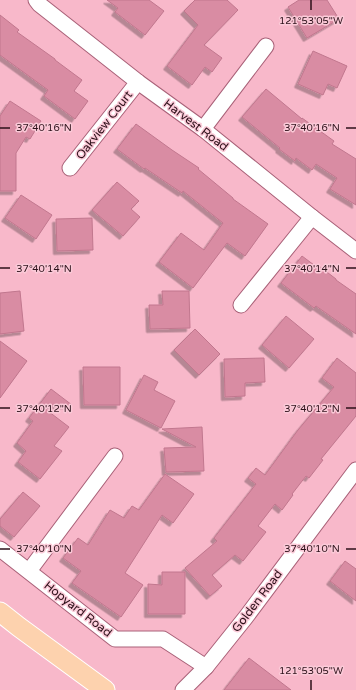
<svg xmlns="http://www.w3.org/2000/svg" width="356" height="690" font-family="'Varela Round',sans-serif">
<defs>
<filter id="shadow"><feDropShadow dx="-3.5" dy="3.5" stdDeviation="0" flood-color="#0004"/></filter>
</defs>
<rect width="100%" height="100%" fill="#f8b8ca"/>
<!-- building -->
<g fill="#d98ca3" stroke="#c1778e" filter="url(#shadow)">
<polygon points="107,0 149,0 164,11 145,35 115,12 118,8"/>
<polygon points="195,0 227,0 238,10 204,45 222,58 212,72 205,67 192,85 167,66 198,25 184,11"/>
<polygon points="299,0 327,0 339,19 307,38 288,7"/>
<polygon points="0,15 19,30 17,32 55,59 55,60 82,80 74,91 88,101 75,119 44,96 48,90 0,55"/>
<polygon points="313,51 347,66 337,88 328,84 323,95 298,84"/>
<polygon points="266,89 302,119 302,118 334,141 332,144 356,159 356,205 330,189 337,178 316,164 312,170 296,158 295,161 279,149 280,148 242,117"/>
<polygon points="10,101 41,121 30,139 26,137 16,153 16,191 0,191 0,116"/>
<polygon points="136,124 172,150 199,168 198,169 233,198 233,199 268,224 245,256 227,243 193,288 159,262 181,233 204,250 223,223 183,191 182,193 145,168 144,169 117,149"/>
<polygon points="117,182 139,201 131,209 140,217 123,236 92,210"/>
<polygon points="21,195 52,215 36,239 5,218"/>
<polygon points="92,218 93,250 57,251 56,219"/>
<polygon points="302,256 318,268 319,266 336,279 336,280 356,294 356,334 316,306 314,308 281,283"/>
<polygon points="20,291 24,331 0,334 0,293"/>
<polygon points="162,291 189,291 190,328 150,329 149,305 163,305"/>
<polygon points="286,316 314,339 289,368 262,345"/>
<polygon points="195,329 220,354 199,375 174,350"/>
<polygon points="0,341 27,361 0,398"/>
<polygon points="264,358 265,382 245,383 245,396 225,397 224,359"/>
<polygon points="337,358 356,373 356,416 321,459 323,460 309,478 306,476 292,494 293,495 282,510 275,504 258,526 266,532 243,561 235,555 212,575 222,586 210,596 185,568 217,541 214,538 256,484 248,478 256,468 265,475 298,430 334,387 322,378"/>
<polygon points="83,367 120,367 120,405 84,405"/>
<polygon points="144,375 158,382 154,390 175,401 161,428 126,410"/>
<polygon points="51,389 72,405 40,405 69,427 54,446 62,451 40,479 18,462 26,451 17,443 33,421 29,418"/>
<polygon points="202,427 204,471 166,472 164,448 196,447 162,429"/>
<polygon points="165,474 194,494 173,523 162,515 125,573 143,585 121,617 72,583 81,571 63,558 78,538 88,545 110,510 124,518 132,506 139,510"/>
<polygon points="23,492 40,506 14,537 0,526 0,519"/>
<polygon points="345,561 356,569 356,601 330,581"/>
<polygon points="162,572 185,572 185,614 148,614 148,584 162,585"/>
<polygon points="249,658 291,690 224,690"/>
</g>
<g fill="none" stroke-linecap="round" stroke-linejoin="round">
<defs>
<g id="minor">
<polyline points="36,0 39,4 138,82 203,129 312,217 356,251"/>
<polyline points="203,129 266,46"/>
<polyline points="70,168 138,82"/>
<polyline points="241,305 312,217"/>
<polyline points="0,549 115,639 163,639 206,667"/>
<polyline points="29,571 115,456"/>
<polyline points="183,690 206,667 246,617 356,470"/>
</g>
<polyline id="major" points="0,612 19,627 105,690"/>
</defs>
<!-- minor casing -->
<use href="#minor" stroke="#a96178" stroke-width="17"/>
<!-- major casing -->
<use href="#major" stroke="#fff" stroke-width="21"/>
<!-- minor -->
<use href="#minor" stroke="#fff" stroke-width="15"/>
<!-- major -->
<use href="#major" stroke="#fdd2ae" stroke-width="19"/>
</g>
<!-- ticks -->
<path fill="none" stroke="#2d111a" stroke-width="1.5" d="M311,0v10M0,128h10M346,128h10M0,268h10M346,268h10M0,408h10M346,408h10M0,549h10M346,549h10M311,680v10"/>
<g text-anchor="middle" stroke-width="3" stroke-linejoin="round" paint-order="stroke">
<!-- street labels -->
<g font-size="12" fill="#2d111a" stroke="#fbcad8">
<text transform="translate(104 125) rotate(-52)" y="4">Oakview Court</text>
<text transform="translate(196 125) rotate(37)" y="4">Harvest Road</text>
<text transform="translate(257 601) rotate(-53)" y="4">Golden Road</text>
<text transform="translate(78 609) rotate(38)" y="4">Hopyard Road</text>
</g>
</g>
<g font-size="10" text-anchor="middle" fill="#2d111a" stroke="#fbcad8" stroke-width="3" stroke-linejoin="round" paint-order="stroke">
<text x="311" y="24">121°53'05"W</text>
<text x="44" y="131">37°40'16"N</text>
<text x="312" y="131">37°40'16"N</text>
<text x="44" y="272">37°40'14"N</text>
<text x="312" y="272">37°40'14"N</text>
<text x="44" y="412">37°40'12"N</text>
<text x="312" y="412">37°40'12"N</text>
<text x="44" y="552">37°40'10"N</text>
<text x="312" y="552">37°40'10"N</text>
<text x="311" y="674">121°53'05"W</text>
</g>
</svg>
